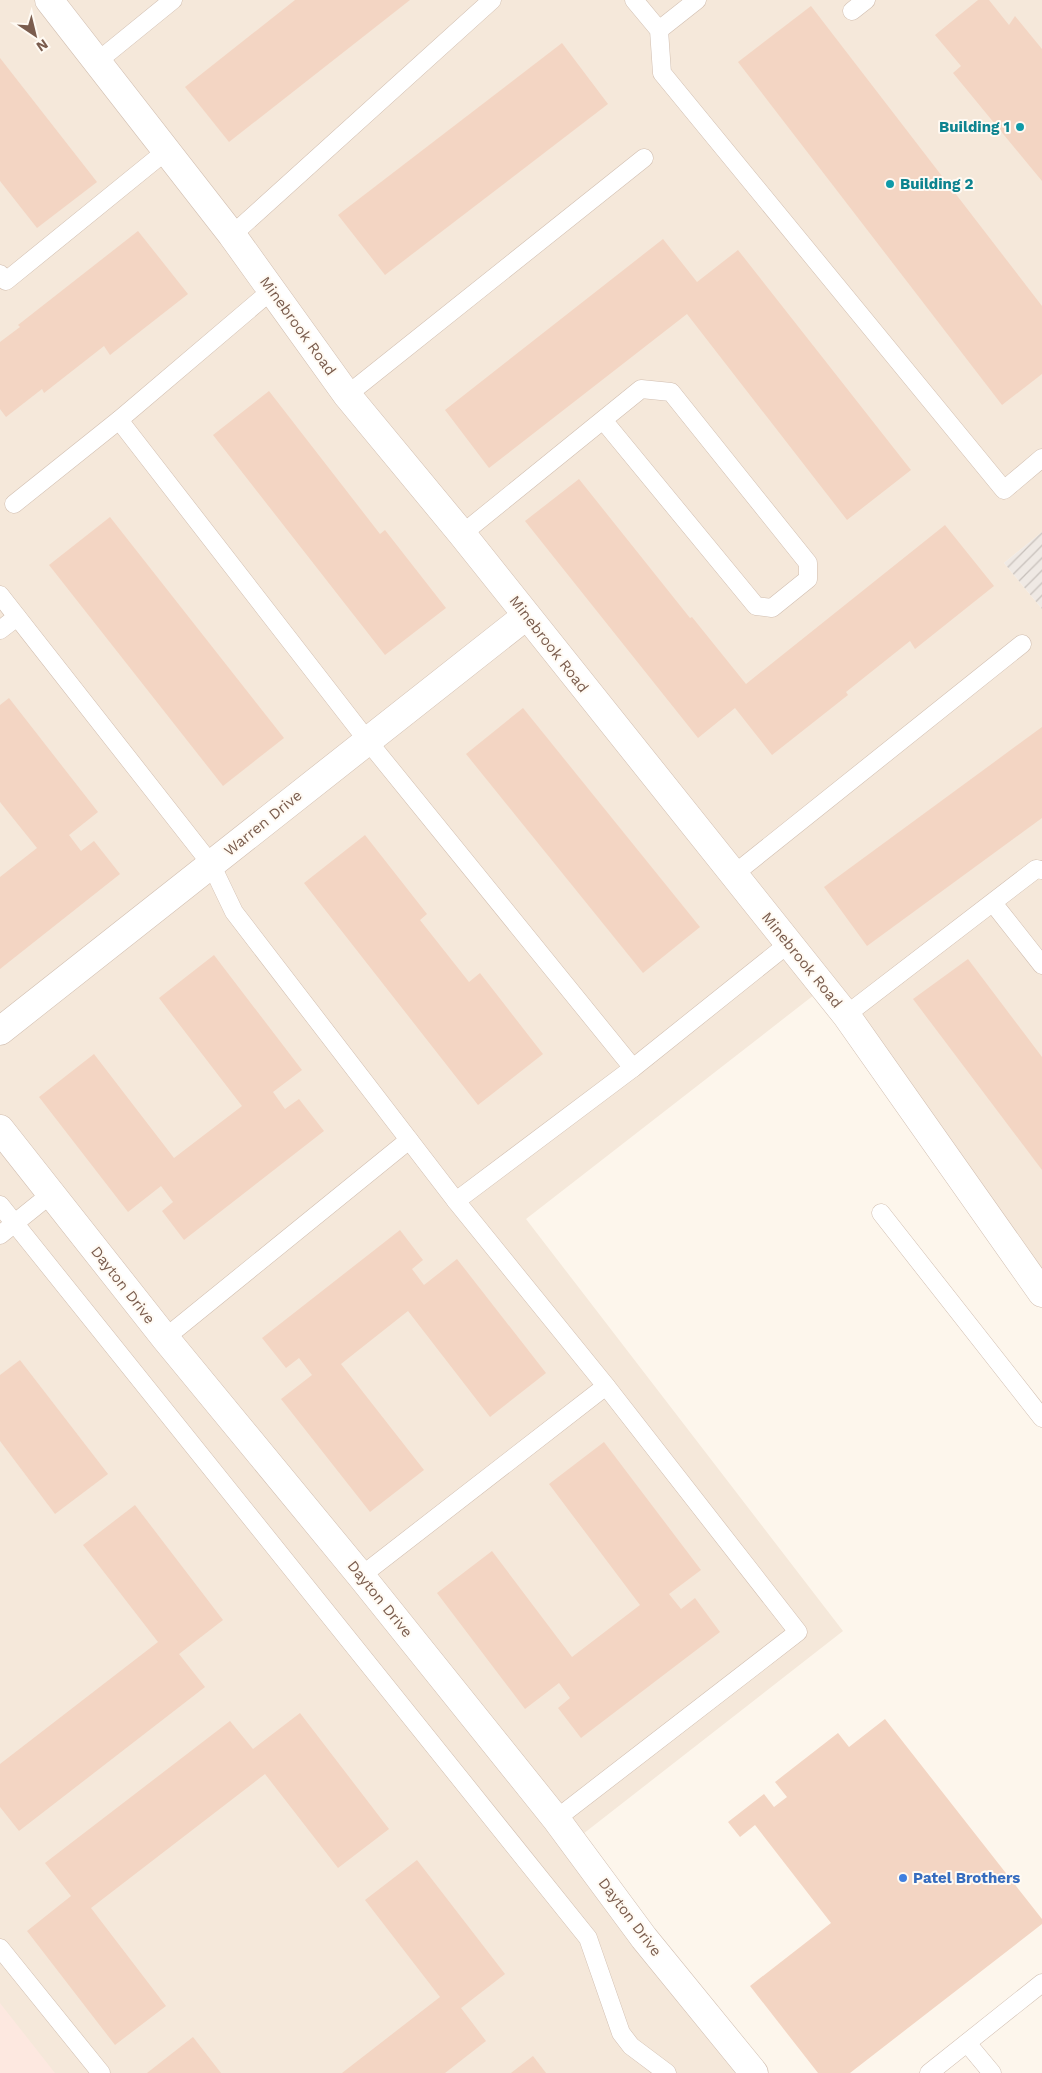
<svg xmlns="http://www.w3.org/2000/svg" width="1042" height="2073" font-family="'Work Sans',sans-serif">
<defs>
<pattern id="industrial-furrows" width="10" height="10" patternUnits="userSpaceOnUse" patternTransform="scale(1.25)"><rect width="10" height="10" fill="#efe9e4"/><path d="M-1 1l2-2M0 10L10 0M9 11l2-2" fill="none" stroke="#c7c0bb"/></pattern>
</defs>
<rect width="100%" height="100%" fill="#fdf6ec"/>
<!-- residential -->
<polygon fill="#f5e8da" points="0,0 1042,0 1042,532 1004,563 1042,609 1042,1293 823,988 526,1219 843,1631 574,1841 754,2073 54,2073 0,2004"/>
<!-- commercial -->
<polygon fill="#fde8e0" points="0,2003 55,2073 0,2073"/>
<!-- industrial -->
<polygon fill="url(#industrial-furrows)" points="1042,532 1042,609 1004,563"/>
<!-- building -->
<g fill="#f3d5c3">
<polygon points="295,0 410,0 229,142 185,87"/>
<polygon points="978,0 989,0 1009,25 1015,16 1042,49 1042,181 953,73 961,66 935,35"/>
<polygon points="811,6 1042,306 1042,374 1002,405 738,62"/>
<polygon points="562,43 608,104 385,275 338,215"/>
<polygon points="0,58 97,182 37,228 0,181"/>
<polygon points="138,231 188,294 110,355 104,346 44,393 42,389 6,417 0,409 0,342 20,327 18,325"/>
<polygon points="663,239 697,282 738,250 911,470 847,520 687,314 489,468 445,410"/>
<polygon points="269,391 380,534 385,530 446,608 385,655 213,435"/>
<polygon points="579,479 690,618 692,617 746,684 945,525 994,586 915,649 910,641 846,692 848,695 772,755 735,708 698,738 525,521"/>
<polygon points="110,517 284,738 223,786 49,565"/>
<polygon points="9,698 98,812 69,835 81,851 94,841 120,874 0,969 0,877 37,848 0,802 0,705"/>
<polygon points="523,708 700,927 643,973 466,754"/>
<polygon points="1042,727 1042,818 867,946 824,887"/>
<polygon points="365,835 427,914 420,920 469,982 480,973 543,1054 478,1105 304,883"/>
<polygon points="214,955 302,1070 273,1092 285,1109 299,1099 324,1131 184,1240 162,1211 173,1202 161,1186 128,1212 39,1097 94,1054 174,1158 242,1106 159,998"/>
<polygon points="968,959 1042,1057 1042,1170 913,999"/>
<polygon points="400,1230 423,1260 412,1269 424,1285 457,1259 546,1373 490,1417 408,1311 341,1364 424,1470 370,1512 281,1399 312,1375 299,1358 286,1368 262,1338"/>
<polygon points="20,1360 108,1474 55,1514 0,1441 0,1375"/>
<polygon points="604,1442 701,1570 669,1594 681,1609 695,1598 720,1632 581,1738 558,1708 570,1698 559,1683 525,1709 437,1593 492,1551 572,1657 640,1605 549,1484"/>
<polygon points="135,1505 223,1620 179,1654 205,1687 19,1831 0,1807 0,1764 158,1642 83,1545"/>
<polygon points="300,1713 389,1829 338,1868 265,1774 91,1908 166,2006 115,2045 27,1931 71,1896 45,1863 230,1721 253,1749"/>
<polygon points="885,1719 1042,1919 1042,1924 850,2073 818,2073 750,1986 831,1923 755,1825 740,1837 728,1822 764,1794 774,1807 787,1797 775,1782 838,1733 849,1747"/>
<polygon points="417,1860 505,1974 461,2008 486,2041 445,2073 342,2073 440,1997 365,1900"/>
<polygon points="193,2037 221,2073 147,2073"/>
<polygon points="533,2056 546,2073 511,2073"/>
</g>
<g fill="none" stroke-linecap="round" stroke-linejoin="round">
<defs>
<g id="service">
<polyline points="634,0 659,30 662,73 1004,490 1042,458"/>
<polyline points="852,11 866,0"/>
<polyline points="659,30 697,0"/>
<polyline points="98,61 173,0"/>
<polyline points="232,235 492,0"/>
<polyline points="0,274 6,281 166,151"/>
<polyline points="347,395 644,158"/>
<polyline points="119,420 367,740 633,1068"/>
<polyline points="14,504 119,420 272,290"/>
<polyline points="462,534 641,389 671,392 808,563 808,579 772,608 756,606 603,420"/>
<polyline points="0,595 211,864 234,912 456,1201 606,1386 798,1632 556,1819"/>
<polyline points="0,630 17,617"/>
<polyline points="733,875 1022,644"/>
<polyline points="993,903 1042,965"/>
<polyline points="846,1015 1036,869 1042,870"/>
<polyline points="456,1201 633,1068 788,944"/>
<polyline points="0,1205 588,1938 621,2033 631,2046 667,2073"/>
<polyline points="881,1213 1042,1418"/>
<polyline points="0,1235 51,1194"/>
<polyline points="165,1338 409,1140"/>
<polyline points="361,1576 606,1386"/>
<polyline points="0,1948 101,2073"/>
<polyline points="967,2043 992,2073"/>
<polyline points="929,2073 1042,1983"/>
</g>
<g id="minor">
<polyline points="49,0 232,235 347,395 462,534 846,1015 1042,1293"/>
<polyline points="0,1031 526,616"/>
<polyline points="0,1129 165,1338 361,1576 556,1819 644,1938 754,2073"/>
</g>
</defs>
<!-- service casing -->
<use href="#service" stroke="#d1beb0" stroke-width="19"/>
<!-- minor casing -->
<use href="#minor" stroke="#d1beb0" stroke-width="29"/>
<!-- service -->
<use href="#service" stroke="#fff" stroke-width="18"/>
<!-- minor -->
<use href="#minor" stroke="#fff" stroke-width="28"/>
</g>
<!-- markers -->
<g fill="#0f9aa8" stroke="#fffaf3" stroke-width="2">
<circle cx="1020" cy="127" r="5"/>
<circle cx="890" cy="184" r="5"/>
</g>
<circle fill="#3f7fe0" stroke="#fffaf3" stroke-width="2" cx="903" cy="1878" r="5"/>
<g text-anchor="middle" stroke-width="4" stroke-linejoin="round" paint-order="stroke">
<!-- culture labels -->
<g font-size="15" font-weight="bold" fill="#0d838f" stroke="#fffaf3" text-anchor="end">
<text x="1010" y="132">Building 1</text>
<text x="900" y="189" text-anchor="start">Building 2</text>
</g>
<!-- street labels -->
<g font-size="15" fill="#7a5c4d" stroke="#fffaf3">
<text transform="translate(298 326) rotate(54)" y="5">Minebrook Road</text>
<text transform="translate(549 644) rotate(52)" y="5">Minebrook Road</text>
<text transform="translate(263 823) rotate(-39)" y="5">Warren Drive</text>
<text transform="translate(802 960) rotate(51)" y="5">Minebrook Road</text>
<text transform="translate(123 1285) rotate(52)" y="5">Dayton Drive</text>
<text transform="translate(380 1599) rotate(51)" y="5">Dayton Drive</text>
<text transform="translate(630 1917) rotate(53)" y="5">Dayton Drive</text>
</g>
<!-- shop labels -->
<g font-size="15" font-weight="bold" fill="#366cbe" stroke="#fffaf3" text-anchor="start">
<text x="913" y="1883">Patel Brothers</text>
</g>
</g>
<!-- north arrow -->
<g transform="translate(35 35) rotate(145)" stroke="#fffaf3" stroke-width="4" paint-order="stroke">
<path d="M0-4L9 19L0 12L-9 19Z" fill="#7a5c4d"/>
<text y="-8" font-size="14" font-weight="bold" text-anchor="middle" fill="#7a5c4d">N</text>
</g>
</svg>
